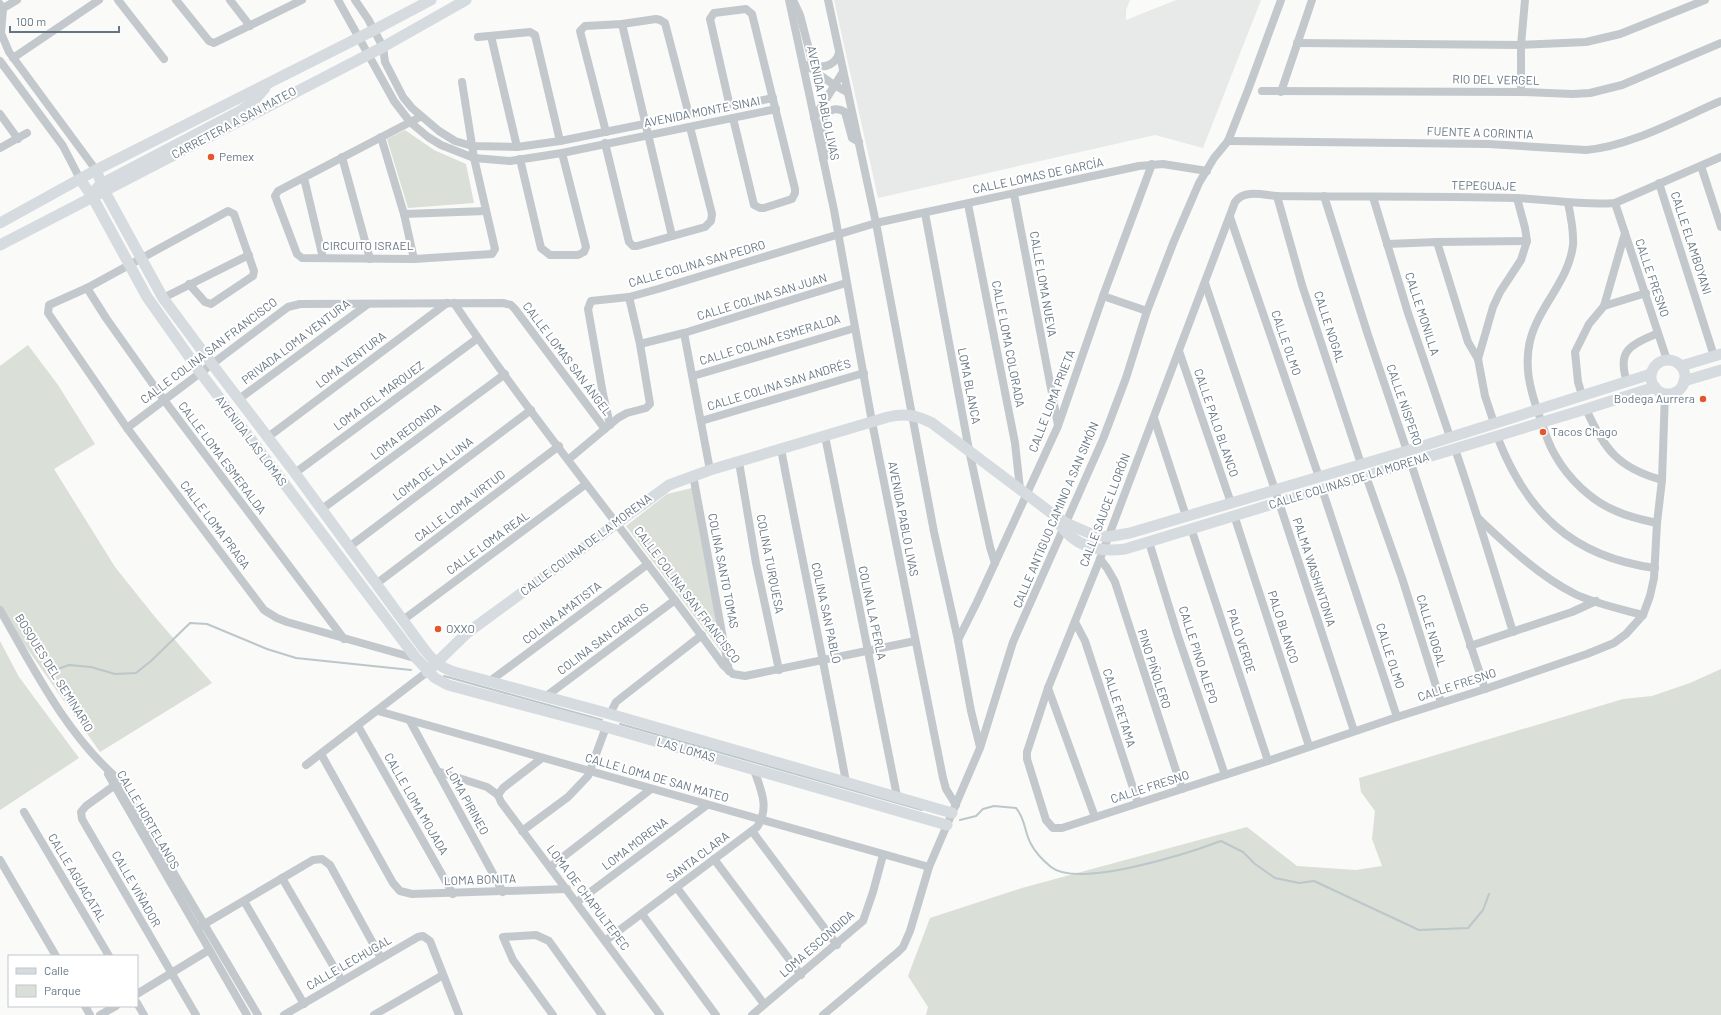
<svg xmlns="http://www.w3.org/2000/svg" width="1721" height="1015" font-family="Barlow,sans-serif">
<rect width="100%" height="100%" fill="#fafaf8"/>
<!-- built -->
<polygon fill="#e8e9e9" points="834,0 1130,0 1126,10 1126,20 1176,0 1261,0 1203,148 1155,135 878,198"/>
<!-- green -->
<g fill="#dadfd7">
<polygon points="405,130 434,150 466,164 474,203 408,208 387,139"/>
<polygon points="28,345 58,385 95,444 54,469 115,567 155,617 212,683 100,752 0,610 0,366"/>
<polygon points="692,488 723,654 626,526 667,494"/>
<polygon points="0,641 19,677 79,758 0,810"/>
<polygon points="1721,669 1721,1015 926,1015 928,1007 908,976 930,918 1022,888 1247,827 1297,866 1356,870 1382,866 1372,839 1375,811 1361,792 1359,778 1623,699 1652,696 1690,683"/>
</g>
<g fill="none" stroke-linecap="round" stroke-linejoin="round">
<!-- stream -->
<g stroke="#bbc7cb" stroke-width="2">
<polyline points="49,672 69,665 91,667 115,674 136,673 151,661 190,623 207,624 267,649 296,658 411,670"/>
<polyline points="444,676 602,720"/>
<polyline points="620,724 922,810"/>
<path d="M960,820l16,-4 7,-7 11,-3 22,2c10,12 8,24 15,36 4,8 14,18 20,23 27,22 138,-14 170,-26l22,11 12,12 20,14 24,5 15,-2 105,49 49,-2 15,-18 6,-16"/>
</g>
<!-- street -->
<g stroke="#c3c8cc" stroke-width="8">
<polyline points="118,0 164,59"/>
<polyline points="176,0 209,41 214,43 302,0"/>
<polyline points="230,0 250,26"/>
<polyline points="338,0 394,101 410,122 428,137 441,145 474,158 510,161 562,153 776,109"/>
<polyline points="355,0 368,19 383,47 385,62 403,97 412,108 439,131 455,141 472,146 517,147 560,141 773,98"/>
<polyline points="789,0 834,210 872,422 943,778 946,789 956,805"/>
<path d="M793,0l7,15 12,46 4,5c10,2 20,-2 23,-13"/>
<polyline points="828,0 876,223 934,532 958,640 971,711 980,747"/>
<polyline points="0,4 3,9 1,33 9,52 96,170"/>
<polyline points="0,10 17,0"/>
<polyline points="622,24 672,236"/>
<polyline points="491,36 517,147"/>
<polyline points="478,37 530,32 535,35 560,141"/>
<polyline points="1297,43 1521,45 1586,42 1620,34 1705,0"/>
<polyline points="13,58 99,0"/>
<polyline points="0,61 63,146 80,179"/>
<polyline points="806,65 834,85 847,92"/>
<polyline points="1262,91 1521,92 1573,94 1590,93 1622,85 1721,43"/>
<polyline points="1281,92 1312,0"/>
<polyline points="1521,92 1521,45 1525,0"/>
<polyline points="730,107 710,19 714,13 746,9 752,14 795,189 795,193 792,199 764,208 760,208 754,205 733,118"/>
<polyline points="0,114 18,139"/>
<polyline points="420,117 278,191 275,196 297,254 302,258 414,259 492,254 495,249 474,158 462,82"/>
<polyline points="814,118 843,72"/>
<polyline points="606,132 580,31 585,26 622,24 656,19 660,20 665,23 689,115"/>
<polyline points="381,137 404,214 414,259"/>
<path d="M1228,141l260,3 98,6c43,-3 95,-32 135,-49"/>
<polyline points="605,143 629,242 633,246 637,246 705,227 711,221 712,214 690,127"/>
<polyline points="0,148 27,133"/>
<polyline points="342,157 370,259"/>
<polyline points="520,159 541,248 550,255 578,255 584,252 586,247 562,153"/>
<path d="M823,159l5,-7c-3,-12 -12,-34 2,-41 5,-3 10,-2 15,1l7,26 7,4"/>
<polyline points="1701,166 1721,227"/>
<polyline points="304,178 323,258"/>
<polyline points="1659,183 1714,356"/>
<polyline points="1014,194 1058,425"/>
<polyline points="1277,196 1302,285 1361,464"/>
<polyline points="1324,196 1368,335 1407,451 1485,689"/>
<polyline points="1373,197 1408,313 1450,437"/>
<path d="M1568,203c3,14 6,28 5,42 -4,36 -35,62 -43,96 -6,25 0,48 8,71 5,14 9,30 17,43 13,23 36,46 61,56 13,6 27,9 41,12"/>
<polyline points="1615,203 1667,360"/>
<polyline points="968,204 1015,443 1020,489"/>
<polyline points="925,213 969,450 990,547 995,563"/>
<polyline points="404,214 486,211"/>
<polyline points="1230,217 1319,477"/>
<polyline points="1437,242 1468,342 1478,359"/>
<polyline points="1387,244 1437,242 1527,241"/>
<polyline points="1205,283 1275,490 1354,731"/>
<polyline points="189,284 205,302 211,304 253,276 254,271 234,214 228,211 87,288 49,305 48,313 127,428 264,610 277,618 287,622 418,659"/>
<polyline points="87,288 106,318 164,400 344,639"/>
<polyline points="1103,296 1147,311"/>
<polyline points="163,298 249,255"/>
<path d="M454,303c84,125 181,240 269,362l10,9 12,2 170,-35"/>
<polyline points="1604,306 1646,293"/>
<polyline points="684,333 710,470"/>
<polyline points="640,344 684,333 846,283"/>
<polyline points="1179,351 1231,503"/>
<polyline points="693,376 855,328"/>
<path d="M1627,382c-11,-33 5,-37 31,-49"/>
<path d="M1665,393l-3,87 -5,43 -3,55 -4,18 -7,19 -17,19 -12,9 -27,11 -102,35 -88,28 -129,44 -206,67h-9l-7,-8 -19,-61v-7l21,-64 52,-129 135,-357c9,-13 28,-7 42,-6 79,1 159,0 238,2 34,1 66,8 100,5l106,-46"/>
<polyline points="1582,395 1578,382 1575,352 1589,324 1604,306 1625,233"/>
<polyline points="239,399 368,304"/>
<path d="M1586,409c18,40 32,59 76,71"/>
<polyline points="1154,418 1186,516"/>
<polyline points="701,421 864,373"/>
<polyline points="1494,423 1485,396 1478,359 1493,307 1500,292 1521,260 1527,241 1525,228 1517,198"/>
<polyline points="610,425 603,394 588,309 591,301 629,297 658,289 876,223 1139,166 1163,164 1207,171"/>
<polyline points="127,428 288,307 300,304 503,303 511,305 515,309 605,429"/>
<polyline points="825,436 897,796"/>
<path d="M1497,436c29,76 75,121 158,132"/>
<polyline points="268,437 447,303"/>
<path d="M781,449c21,111 45,222 65,333"/>
<path d="M1455,449c21,61 39,122 58,183"/>
<polyline points="569,459 618,418 627,413 646,408 650,404 640,344 629,297"/>
<polyline points="739,462 756,563 779,670"/>
<polyline points="295,473 478,338"/>
<polyline points="693,475 729,671"/>
<polyline points="1366,476 1402,578 1441,702"/>
<polyline points="1322,489 1397,717"/>
<polyline points="322,509 505,374"/>
<polyline points="1234,515 1309,746"/>
<path d="M1478,518c30,28 61,58 97,76 21,10 46,15 68,21"/>
<polyline points="1191,528 1268,761"/>
<polyline points="1149,542 1178,636 1225,775"/>
<polyline points="349,547 531,410"/>
<polyline points="1100,559 1107,568 1115,582 1182,789"/>
<polyline points="376,584 559,446"/>
<path d="M0,610c34,59 66,124 118,169l140,236"/>
<polyline points="403,620 586,484"/>
<polyline points="1075,622 1085,641 1138,803"/>
<polyline points="958,640 977,602 1058,426 1103,296 1152,164"/>
<polyline points="1470,646 1572,612 1596,601"/>
<polyline points="490,681 648,564"/>
<polyline points="1048,688 1095,817"/>
<polyline points="545,697 675,600"/>
<polyline points="378,711 929,867"/>
<polyline points="610,714 616,702 621,698 702,635"/>
<polyline points="410,721 503,892"/>
<polyline points="358,726 453,894"/>
<polyline points="321,754 393,883 400,891 412,894 567,889"/>
<polyline points="306,765 427,672"/>
<polyline points="437,771 487,787 498,795"/>
<polyline points="108,774 247,1015"/>
<polyline points="115,785 86,806 81,812 82,819 196,1015"/>
<polyline points="498,795 501,802 660,1015"/>
<polyline points="498,795 503,788 542,758"/>
<polyline points="24,812 109,956"/>
<polyline points="522,831 568,797 588,776 606,727"/>
<polyline points="752,831 837,945"/>
<polyline points="714,859 801,975"/>
<polyline points="0,860 56,956"/>
<polyline points="550,867 651,789"/>
<polyline points="282,878 342,981"/>
<polyline points="677,888 764,1004"/>
<polyline points="244,901 304,1004"/>
<polyline points="577,902 707,805"/>
<polyline points="642,914 716,1015"/>
<polyline points="201,926 313,860 322,859 330,865 381,958"/>
<path d="M605,941l152,-114c13,-19 4,-37 -3,-57"/>
<polyline points="137,994 209,950"/>
<polyline points="137,1003 144,1015"/>
<polyline points="85,1006 90,1015"/>
<polyline points="100,1015 116,1006"/>
<polyline points="284,1015 418,937 423,936 430,941 459,1015"/>
<polyline points="374,1015 443,975"/>
<polyline points="553,1015 513,960 503,937 536,935 549,941 602,1015"/>
<polyline points="752,1015 863,921 873,892 883,855"/>
<polyline points="823,1015 898,952 903,947 910,931 929,867 980,748 1013,642 1103,439 1126,378 1147,311 1174,241 1199,183 1214,158 1228,141 1248,90 1281,0"/>
</g>
<!-- secondary -->
<g stroke="#d6dbdf" stroke-width="11">
<path d="M96,170l9,22 58,106 49,66 83,109 129,176c10,13 18,20 34,24l152,41 342,99"/>
<polyline points="80,179 93,198 147,297 200,372 416,658 435,678 448,685 606,727 947,825"/>
<polyline points="97,188 101,184 240,111 253,102 265,88"/>
<polyline points="0,223 96,170 374,30 431,0"/>
<polyline points="0,245 383,47 466,0"/>
<circle cx="1668" cy="377" r="17"/>
<polyline points="1681,366 1721,354"/>
<polyline points="1684,381 1721,370"/>
<path d="M1056,518c15,27 40,35 69,31l461,-140 69,-22"/>
<path d="M427,672l40,-39 202,-148 41,-15 178,-53c17,-4 28,-2 44,6l122,92 12,8 23,10 18,4 23,-4 277,-82 244,-77"/>
</g>
</g>
<!-- markers -->
<g fill="#e4572e" stroke="#fff" stroke-width="1.5">
<circle cx="211" cy="157" r="4"/>
<circle cx="1703" cy="399" r="4"/>
<circle cx="1543" cy="432" r="4"/>
<circle cx="438" cy="629" r="4"/>
</g>
<g text-anchor="middle" stroke-width="4" stroke-linejoin="round" paint-order="stroke">
<!-- street labels -->
<g font-size="12" fill="#657683" stroke="#fff">
<text transform="translate(1496 80) rotate(1)" y="4">RIO DEL VERGEL</text>
<text transform="translate(823 103) rotate(78)" y="4">AVENIDA PABLO LIVAS</text>
<text transform="translate(702 112) rotate(-11)" y="4">AVENIDA MONTE SINAI</text>
<text transform="translate(234 123) rotate(-28)" y="4">CARRETERA A SAN MATEO</text>
<text transform="translate(1480 133) rotate(2)" y="4">FUENTE A CORINTIA</text>
<text transform="translate(1038 176) rotate(-12)" y="4">CALLE LOMAS DE GARCÍA</text>
<text transform="translate(1484 186) rotate(1)" y="4">TEPEGUAJE</text>
<text transform="translate(1691 243) rotate(72)" y="4">CALLE ELAMBOYANI</text>
<text x="368" y="250">CIRCUITO ISRAEL</text>
<text transform="translate(697 264) rotate(-16)" y="4">CALLE COLINA SAN PEDRO</text>
<text transform="translate(1652 278) rotate(71)" y="4">CALLE FRESNO</text>
<text transform="translate(1043 284) rotate(80)" y="4">CALLE LOMA NUEVA</text>
<text transform="translate(762 297) rotate(-17)" y="4">CALLE COLINA SAN JUAN</text>
<text transform="translate(1422 314) rotate(72)" y="4">CALLE MONILLA</text>
<text transform="translate(1329 327) rotate(72)" y="4">CALLE NOGAL</text>
<text transform="translate(770 340) rotate(-17)" y="4">CALLE COLINA ESMERALDA</text>
<text transform="translate(296 342) rotate(-37)" y="4">PRIVADA LOMA VENTURA</text>
<text transform="translate(1286 343) rotate(71)" y="4">CALLE OLMO</text>
<text transform="translate(1008 344) rotate(79)" y="4">CALLE LOMA COLORADA</text>
<text transform="translate(209 351) rotate(-37)" y="4">CALLE COLINA SAN FRANCISCO</text>
<text transform="translate(567 359) rotate(53)" y="4">CALLE LOMAS SAN ÁNGEL</text>
<text transform="translate(351 360) rotate(-37)" y="4">LOMA VENTURA</text>
<text transform="translate(779 385) rotate(-17)" y="4">CALLE COLINA SAN ANDRÉS</text>
<text transform="translate(969 386) rotate(79)" y="4">LOMA BLANCA</text>
<text transform="translate(379 396) rotate(-36)" y="4">LOMA DEL MARQUEZ</text>
<text transform="translate(1052 401) rotate(-69)" y="4">CALLE LOMA PRIETA</text>
<text transform="translate(1404 405) rotate(71)" y="4">CALLE NÍSPERO</text>
<text transform="translate(1216 423) rotate(71)" y="4">CALLE PALO BLANCO</text>
<text transform="translate(406 432) rotate(-37)" y="4">LOMA REDONDA</text>
<text transform="translate(251 441) rotate(53)" y="4">AVENIDA LAS LOMAS</text>
<text transform="translate(222 458) rotate(53)" y="4">CALLE LOMA ESMERALDA</text>
<text transform="translate(433 469) rotate(-37)" y="4">LOMA DE LA LUNA</text>
<text transform="translate(1349 481) rotate(-17)" y="4">CALLE COLINAS DE LA MORENA</text>
<text transform="translate(460 506) rotate(-37)" y="4">CALLE LOMA VIRTUD</text>
<text transform="translate(1105 510) rotate(-69)" y="4">CALLE SAUCE LLORÓN</text>
<text transform="translate(1056 515) rotate(-67)" y="4">CALLE ANTIGUO CAMINO A SAN SIMÓN</text>
<text transform="translate(903 519) rotate(79)" y="4">AVENIDA PABLO LIVAS</text>
<text transform="translate(215 525) rotate(53)" y="4">CALLE LOMA PRAGA</text>
<text transform="translate(488 543) rotate(-36)" y="4">CALLE LOMA REAL</text>
<text transform="translate(586 545) rotate(-37)" y="4">CALLE COLINA DE LA MORENA</text>
<text transform="translate(770 564) rotate(79)" y="4">COLINA TURQUESA</text>
<text transform="translate(723 571) rotate(79)" y="4">COLINA SANTO TOMAS</text>
<text transform="translate(1314 572) rotate(72)" y="4">PALMA WASHINTONIA</text>
<text transform="translate(687 595) rotate(53)" y="4">CALLE COLINA SAN FRANCISCO</text>
<text transform="translate(562 613) rotate(-37)" y="4">COLINA AMATISTA</text>
<text transform="translate(826 613) rotate(78)" y="4">COLINA SAN PABLO</text>
<text transform="translate(872 613) rotate(78)" y="4">COLINA LA PERLA</text>
<text transform="translate(1283 627) rotate(72)" y="4">PALO BLANCO</text>
<text transform="translate(1431 631) rotate(73)" y="4">CALLE NOGAL</text>
<text transform="translate(603 639) rotate(-37)" y="4">COLINA SAN CARLOS</text>
<text transform="translate(1241 641) rotate(72)" y="4">PALO VERDE</text>
<text transform="translate(1198 655) rotate(72)" y="4">CALLE PINO ALEPO</text>
<text transform="translate(1390 656) rotate(72)" y="4">CALLE OLMO</text>
<text transform="translate(1154 669) rotate(72)" y="4">PINO PIÑOLERO</text>
<text transform="translate(54 673) rotate(58)" y="4">BOSQUES DEL SEMINARIO</text>
<text transform="translate(1457 685) rotate(-18)" y="4">CALLE FRESNO</text>
<text transform="translate(1119 708) rotate(72)" y="4">CALLE RETAMA</text>
<text transform="translate(686 750) rotate(16)" y="4">LAS LOMAS</text>
<text transform="translate(657 778) rotate(16)" y="4">CALLE LOMA DE SAN MATEO</text>
<text transform="translate(1150 787) rotate(-18)" y="4">CALLE FRESNO</text>
<text transform="translate(467 801) rotate(61)" y="4">LOMA PIRINEO</text>
<text transform="translate(416 804) rotate(60)" y="4">CALLE LOMA MOJADA</text>
<text transform="translate(148 820) rotate(60)" y="4">CALLE HORTELANOS</text>
<text transform="translate(635 844) rotate(-37)" y="4">LOMA MORENA</text>
<text transform="translate(698 857) rotate(-37)" y="4">SANTA CLARA</text>
<text transform="translate(77 878) rotate(59)" y="4">CALLE AGUACATAL</text>
<text transform="translate(480 880) rotate(-2)" y="4">LOMA BONITA</text>
<text transform="translate(136 889) rotate(60)" y="4">CALLE VIÑADOR</text>
<text transform="translate(588 898) rotate(53)" y="4">LOMA DE CHAPULTEPEC</text>
<text transform="translate(817 944) rotate(-41)" y="4">LOMA ESCONDIDA</text>
<text transform="translate(349 963) rotate(-30)" y="4">CALLE LECHUGAL</text>
</g>
<!-- poi labels -->
<g font-size="12" fill="#657683" stroke="#fff" text-anchor="start">
<text x="219" y="161">Pemex</text>
<text x="1695" y="403" text-anchor="end">Bodega Aurrera</text>
<text x="1551" y="436">Tacos Chago</text>
<text x="446" y="633">OXXO</text>
</g>
</g>
<!-- legend -->
<rect x="8" y="955" width="130" height="52" fill="#ffffff" stroke="#c1c8cd"/>
<rect x="16" y="968" width="20" height="6" fill="#d6dbdf" stroke="#c1c8cd"/>
<text x="44" y="975" font-size="12" fill="#657683">Calle</text>
<rect x="16" y="985" width="20" height="12" fill="#dadfd7" stroke="#c1c8cd"/>
<text x="44" y="995" font-size="12" fill="#657683">Parque</text>
<!-- scale -->
<path d="M10 26v6h109v-6" fill="none" stroke="#657683" stroke-width="2"/>
<text x="16" y="26" font-size="12" fill="#657683" stroke="#ffffff" stroke-width="3" paint-order="stroke">100 m</text>
</svg>
